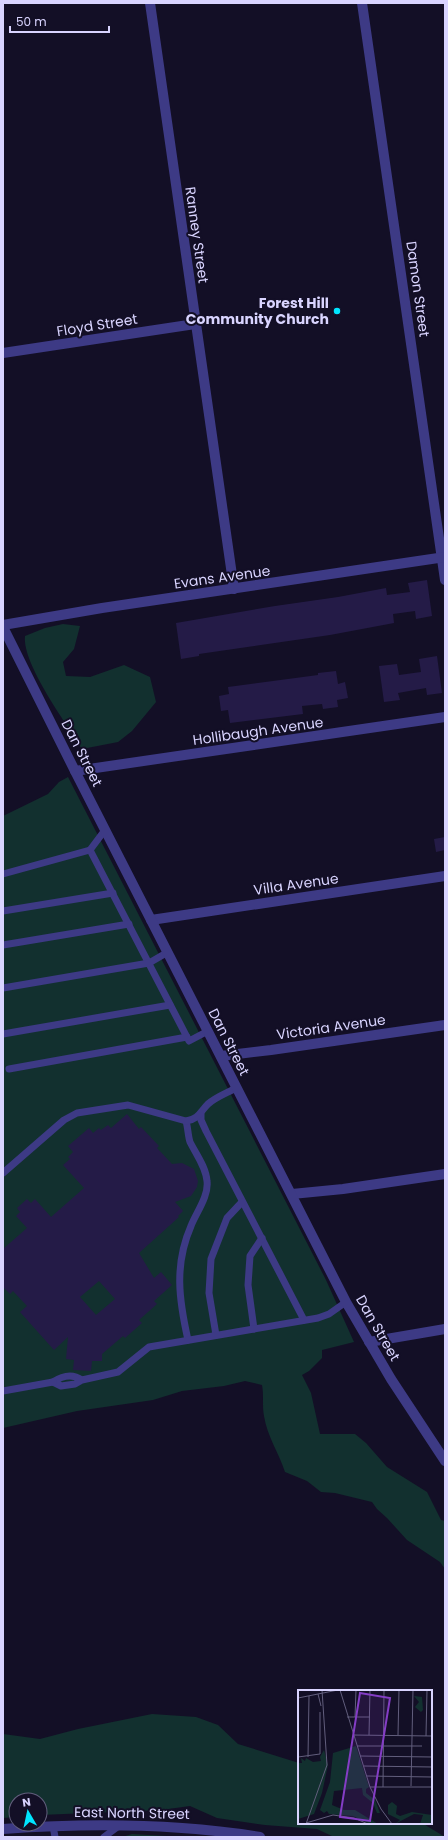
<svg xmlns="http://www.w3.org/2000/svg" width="448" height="1840" font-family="Poppins,sans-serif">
<rect width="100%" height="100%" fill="#130f26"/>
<!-- green -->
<g fill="#12302f">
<path d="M63,624l17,2 -6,23 -11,13 3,14 24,1 34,-12 26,12 6,25 -24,29 -14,11 -36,7c-15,-25 -60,-85 -57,-113l20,-8z"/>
<path d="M68,777l258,503 28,62 -32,8v8l-13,13 -7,4 9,18 9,41h35l11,9 21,24 40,25 14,28 4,1v48l-5,-7 -33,-22 -20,-22 -10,-9 -5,-7 -37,-9 -14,-1 -14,-11 -22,-9c-6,-19 -18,-36 -21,-56 -2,-10 0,-21 -2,-31l-17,-4 -21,5 -42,5 -29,9 -76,11 -74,17v-612l45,-22 11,-12z"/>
<polygon points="152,1714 196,1717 218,1725 238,1744 299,1763 299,1823 422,1823 445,1837 334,1837 317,1829 265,1825 217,1818 190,1806 161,1810 40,1815 40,1800 16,1800 16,1817 3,1818 3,1734 40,1739 78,1729"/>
<polygon points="132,1834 184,1837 122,1837"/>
</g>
<!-- building -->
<g fill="#241b47" fill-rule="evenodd">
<polygon points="427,580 432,616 416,619 415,611 393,614 394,623 330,635 199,654 199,656 181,659 176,623 275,606 338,597 386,588 387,595 410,592 408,583"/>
<polygon points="437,656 442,693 427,695 426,688 398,693 400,700 384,702 379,666 397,664 399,675 421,672 419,659"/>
<polygon points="336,671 338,684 345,682 348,698 337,700 338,707 323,709 322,704 302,706 303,714 230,723 228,710 221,711 219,696 229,694 228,687 318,675 318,673"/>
<polygon points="445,837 445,850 436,852 434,839"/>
<path d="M127,1114l12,15 2,-2 18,19 -2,2 15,16 10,-1 12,6 4,12 -1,6 -6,9 -16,6 8,9 -5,5 1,1 -40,36 15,25 7,-6 11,13 -18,16 3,3 -18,16 3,3 -17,15 -2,-2 -21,18v7h-10l-1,10 -18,-1 1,-10 -8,-1 2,-22 -14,13 -34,-38 7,-6 -14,-15 -3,3 -7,-7v-38l24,-21 -11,-12 4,-4 -3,-4 10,-9 4,4 4,-4 16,18 33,-29 -21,-23 7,-6 -2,-2 5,-5 -5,-6 21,-18 4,5 6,-5 2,2 7,-5 3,3zM99,1281l16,18 -19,16 -16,-18z"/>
</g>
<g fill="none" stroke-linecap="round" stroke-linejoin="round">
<!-- service -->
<g stroke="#3d3a85" stroke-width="7">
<polyline points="105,830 90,850 189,1041 208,1031"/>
<polyline points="3,874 90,850"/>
<polyline points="3,911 113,893"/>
<polyline points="3,945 129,924"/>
<polyline points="3,988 149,963 168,952"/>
<polyline points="3,1034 170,1005"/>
<polyline points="9,1069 187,1037"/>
<polyline points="201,1114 201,1120 206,1131 304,1320"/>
<path d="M186,1121c2,7 2,15 4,21 6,12 16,25 17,39 2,15 -11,32 -16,45 -17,39 -12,74 -3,114"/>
<path d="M3,1173l61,-53 13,-7 51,-8 58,16c13,-2 14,-9 22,-17 8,-7 19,-11 28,-16"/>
<polyline points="254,1329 248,1285 250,1256 262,1238"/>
<polyline points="216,1335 209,1293 211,1259 227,1218 242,1202"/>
<path d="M82,1380c-10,-7 -20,-4 -29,2l8,4 14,-2 7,-4 36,-8 31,-25 169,-29 11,-4 17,-12"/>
<polyline points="3,1391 53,1382"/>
<polyline points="53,1826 55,1837"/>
<polyline points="104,1837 120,1825"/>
</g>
<!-- minor -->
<g stroke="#3d3a85" stroke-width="10">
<polyline points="150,3 234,589"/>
<polyline points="362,3 445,580"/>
<polyline points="3,353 195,324"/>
<polyline points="75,771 445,717"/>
<polyline points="151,920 445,876"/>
<polyline points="221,1056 271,1050 445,1025"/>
<polyline points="292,1194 343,1189 445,1174"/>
<polyline points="369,1342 445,1329"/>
</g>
<!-- tertiary -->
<g stroke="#3d3a85" stroke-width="10">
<polyline points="3,625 102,608 445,557"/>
<polyline points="3,627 75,771 346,1302 391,1379 445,1461"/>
<path d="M3,1829c86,-6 171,-6 257,8"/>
</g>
</g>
<!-- markers -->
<circle fill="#00e5ff" stroke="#130f26" stroke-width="1.5" cx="337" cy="311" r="4"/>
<g text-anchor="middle" stroke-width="4" stroke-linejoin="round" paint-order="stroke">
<!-- street labels -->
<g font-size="14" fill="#d9d4ff" stroke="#130f26">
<text transform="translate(197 235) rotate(82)" y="5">Ranney Street</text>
<text transform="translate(418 289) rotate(82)" y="5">Damon Street</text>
<text transform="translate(97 325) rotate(-9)" y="5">Floyd Street</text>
<text transform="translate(222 577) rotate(-8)" y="5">Evans Avenue</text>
<text transform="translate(258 731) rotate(-8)" y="5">Hollibaugh Avenue</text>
<text transform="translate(82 753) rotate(63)" y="5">Dan Street</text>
<text transform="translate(296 884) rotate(-8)" y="5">Villa Avenue</text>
<text transform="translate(331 1027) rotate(-8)" y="5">Victoria Avenue</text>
<text transform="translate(229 1042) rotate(63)" y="5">Dan Street</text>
<text transform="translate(378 1328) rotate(60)" y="5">Dan Street</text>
<text transform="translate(132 1813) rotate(1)" y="5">East North Street</text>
</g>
<!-- poi labels -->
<g font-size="14" font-weight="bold" fill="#d9d4ff" stroke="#130f26" text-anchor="end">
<text x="329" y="308">Forest Hill<tspan x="329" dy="16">Community Church</tspan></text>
</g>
</g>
<!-- overview -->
<g transform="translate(298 1690)">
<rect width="134" height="134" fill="#130f26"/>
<path d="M116,6l8,1 1,13 -2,2 -6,-5 4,-5zM58,56l13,41 -3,2v4l9,7 5,13h-3l-4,-10 -10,-8 -1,-7 -28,3 -2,14 12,5h11l23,14h-8l-17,-8 -24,-2 -2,-3 -3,2 -4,-3 10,-28 3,-29zM26,60l4,15 -6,28 -8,21 -16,5v-56h4l-1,-5 4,3 1,-3 7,4 8,-1 -1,-4zM94,112l5,4 -1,8 4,2 12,-4 20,3v9h-12l3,-9 -9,-1 -19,10 5,-4 -12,-6v-9z" fill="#12302f"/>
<path fill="none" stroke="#625e7d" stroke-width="1" d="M42,0l30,97 11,22 11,15M20,4l3,12M0,8l40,-8M49,27h23M57,27l1,-27M55,45l79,1M71,45l1,-45M100,45l1,-45M128,46l1,-46M59,56h65M62,66l72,1M0,67l22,-3v-42M10,67l1,-61M66,76l68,1M69,86l65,1M113,96l2,-96M72,97h62M85,97l1,-97M8,133l27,-8 21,3 14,6M8,134l21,-59 -5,-75"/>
<path fill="#843dc5" fill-opacity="0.15" stroke="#843dc5" stroke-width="2" d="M62,3l30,5 -20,123 -30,-4z"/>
<rect width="134" height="134" fill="none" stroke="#d9d4ff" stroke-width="2"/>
</g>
<!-- border -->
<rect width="448" height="1840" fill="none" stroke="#d9d4ff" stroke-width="8"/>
<!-- north arrow -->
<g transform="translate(28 1812) rotate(351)"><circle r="19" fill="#130f26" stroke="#625e7d"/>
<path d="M0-3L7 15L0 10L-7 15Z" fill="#00e5ff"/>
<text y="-6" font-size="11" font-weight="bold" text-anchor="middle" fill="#d9d4ff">N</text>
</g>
<!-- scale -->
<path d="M10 26v6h99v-6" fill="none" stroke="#d9d4ff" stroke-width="2"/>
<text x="16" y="26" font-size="12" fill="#d9d4ff" stroke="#130f26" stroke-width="3" paint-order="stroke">50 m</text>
</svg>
